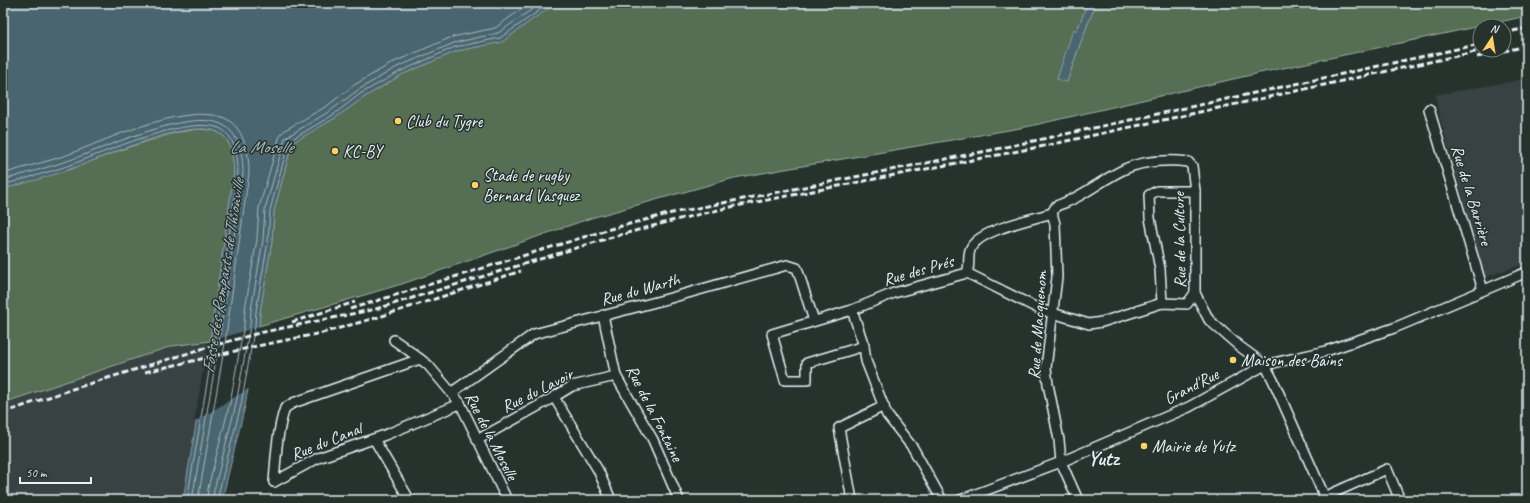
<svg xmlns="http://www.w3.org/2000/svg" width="1530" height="503" font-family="Caveat,sans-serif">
<rect width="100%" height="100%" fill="#26332d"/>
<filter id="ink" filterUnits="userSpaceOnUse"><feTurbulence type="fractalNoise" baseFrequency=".025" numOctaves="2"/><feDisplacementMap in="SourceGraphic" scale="8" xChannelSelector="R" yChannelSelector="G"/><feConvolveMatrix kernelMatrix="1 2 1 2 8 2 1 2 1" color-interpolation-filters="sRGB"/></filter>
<g filter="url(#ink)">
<!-- built -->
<g fill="#374242">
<polygon points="1522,67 1527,67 1527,263 1485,277 1440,118 1435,95 1525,79"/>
<polygon points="210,341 183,500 3,500 3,403 172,346"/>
</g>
<!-- green -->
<g fill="#576e52" stroke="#a0b0a5">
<polygon points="557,3 1088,3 1057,79 1067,82 1080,44 1096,3 1527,3 1527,16 1255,74 1026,127 734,178 591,218 402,284 259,326 260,312 272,241 274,211 292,143 335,118 363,98 401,75 457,51 502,42 530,21"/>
<path d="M198,129c6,1 14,0 19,3 15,6 16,26 17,40l-24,169 -38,5 -169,57v-214l68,-20 58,-22 45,-14z"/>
</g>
<!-- water -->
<g fill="#49656f" stroke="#899da6">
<path d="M3,3h554l-27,18 -28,21 -45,9 -56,24 -38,23 -28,20 -43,25 -18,68 -2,30 -12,71 -1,15 -14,79 -23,94h-39l27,-159 24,-169c-1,-14 -2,-33 -16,-40 -31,-15 -116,27 -148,37 -22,8 -45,14 -67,20z"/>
<polygon points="1088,3 1096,3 1080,44 1067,82 1057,79 1073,30 1077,30"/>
</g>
<!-- pier -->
<polygon fill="#26332d" points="261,326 250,388 194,422 208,342"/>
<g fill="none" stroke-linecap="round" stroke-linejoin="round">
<!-- shore -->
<g stroke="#a8b9c1" stroke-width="1">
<path d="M3,174c21,-7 43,-12 64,-19 39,-15 114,-51 155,-38 22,8 27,36 27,56l-24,170 -27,157"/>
<path d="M3,180c21,-6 43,-12 64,-19 34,-11 121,-53 154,-37 18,8 22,31 22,49l-24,169 -27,158"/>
<path d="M3,185c22,-7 45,-12 67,-20 33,-12 117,-50 149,-37 16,7 19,29 19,44l-24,170 -27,158"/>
<polyline points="207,500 208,488 230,403 244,325 245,309 257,239 259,208 280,135 285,130 327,106 354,85 394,62 452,37 495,28 530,3"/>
<polyline points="213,500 214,490 236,404 250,326 251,310 263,240 265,209 285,138 330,111 358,90 397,67 454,43 498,33 541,3"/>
<polyline points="218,500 219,491 241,405 255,326 256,311 268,241 270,210 289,141 333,115 360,94 399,72 455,47 500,38 550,3"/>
</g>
<defs>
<g id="minor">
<polyline points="1429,109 1483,290"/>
<polyline points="1188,162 1192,166 1195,191 1195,293 1209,320 1239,346 1265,365 1273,380 1326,500"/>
<polyline points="1052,213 1055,224 1057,277 1046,368 1048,384 1059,440 1061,462 1078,500"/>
<path d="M1052,213l4,-7c26,-8 46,-27 71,-38 17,-7 42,-9 61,-6"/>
<polyline points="967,273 1039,309 1089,324 1102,322 1162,303 1187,304 1195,293"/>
<path d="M967,273c4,-9 -1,-19 5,-27 11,-17 61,-27 80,-33"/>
<polyline points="1162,303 1160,269 1150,218 1149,195 1157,191 1195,191"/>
<polyline points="852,310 864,346 866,361 887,415 913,448 942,500"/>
<polyline points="603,315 616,376 653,440 679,500"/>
<polyline points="394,340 404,347 428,365 460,403 507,500"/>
<polyline points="864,346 807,363 807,380 785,380 772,334 852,310 894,293 967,273"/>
<polyline points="451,393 534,334 667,299 787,265 797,268 814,321"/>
<polyline points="554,397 598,470 611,500"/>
<polyline points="374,439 409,499 411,500"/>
<polyline points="477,440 549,400 572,386 616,376"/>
<path d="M274,482c2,-24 3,-51 11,-74l8,-5 127,-44"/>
<polyline points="274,482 318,458 385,435 455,406 460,403"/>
<polyline points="1324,497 1387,469 1400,500"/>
<polyline points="852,500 839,428 884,406"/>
<polyline points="960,500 1061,462 1189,407 1265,365 1326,351 1394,328 1527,272"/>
</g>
</defs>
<!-- minor casing -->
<use href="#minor" stroke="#e8f1f8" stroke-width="12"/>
<!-- minor -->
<use href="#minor" stroke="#26332d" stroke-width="9"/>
<!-- rail -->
<g stroke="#e8f1f8" stroke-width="3" stroke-dasharray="6 3" stroke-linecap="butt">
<polyline points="1504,33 1527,28"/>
<polyline points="1477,57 1527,46"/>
<polyline points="350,309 610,229 672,213 992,150 1480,44"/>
<polyline points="292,322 355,302"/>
<polyline points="145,372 257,346 322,333 379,317 521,271"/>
<polyline points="3,413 69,390 205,348 259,333 376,309 609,238 675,220 731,207 1044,146 1484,50"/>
</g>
</g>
</g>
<!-- markers -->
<g fill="#ffd166" stroke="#26332d" stroke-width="1.5">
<circle cx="398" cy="121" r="4"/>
<circle cx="335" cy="151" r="4"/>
<circle cx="475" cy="185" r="4"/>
<circle cx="1233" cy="360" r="4"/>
<circle cx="1144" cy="446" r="4"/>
</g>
<g text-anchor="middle" stroke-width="3" stroke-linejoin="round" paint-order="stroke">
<!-- poi labels -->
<g font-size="17" fill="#e8f1f8" stroke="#26332d" text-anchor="start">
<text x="406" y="127">Club du Tygre</text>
<text x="343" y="157">KC-BY</text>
<text x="483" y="181">Stade de rugby<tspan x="483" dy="20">Bernard Vasquez</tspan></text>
<text x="1241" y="366">Maison des Bains</text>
<text x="1152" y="452">Mairie de Yutz</text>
</g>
<!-- street labels -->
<g font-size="17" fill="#e8f1f8" stroke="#26332d">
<text transform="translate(1472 195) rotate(73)" y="6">Rue de la Barrière</text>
<text transform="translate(1179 240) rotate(-91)" y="6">Rue de la Culture</text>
<text transform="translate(918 270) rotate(-16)" y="6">Rue des Prés</text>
<text transform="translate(640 289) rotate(-15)" y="6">Rue du Warth</text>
<text transform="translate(1037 325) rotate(-86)" y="6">Rue de Macquenom</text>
<text transform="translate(1191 386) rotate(-27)" y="6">Grand'Rue</text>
<text transform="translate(537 390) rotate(-27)" y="6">Rue du Lavoir</text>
<text transform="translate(655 413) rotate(63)" y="6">Rue de la Fontaine</text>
<text transform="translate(492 436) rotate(63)" y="6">Rue de la Moselle</text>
<text transform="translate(326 441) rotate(-22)" y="6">Rue du Canal</text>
</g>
<!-- water labels -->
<g font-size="18" font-style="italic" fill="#a8b9c1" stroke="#26332d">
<text x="261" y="153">La Moselle</text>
<text transform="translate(223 276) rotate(-81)" y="6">Fosse des Remparts de Thionville</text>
</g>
<!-- district labels -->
<g font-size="21" font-weight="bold" fill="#e8f1f8" stroke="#26332d">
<text x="1103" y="465">Yutz</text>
</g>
</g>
<!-- margin -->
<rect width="1530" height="503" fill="none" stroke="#26332d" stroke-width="16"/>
<rect x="8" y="8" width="1514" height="487" fill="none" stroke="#e8f1f8" stroke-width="1.5" filter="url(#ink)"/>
<!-- north arrow -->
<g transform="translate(1492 38) rotate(12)"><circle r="19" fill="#26332d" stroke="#747f7e"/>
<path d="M0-3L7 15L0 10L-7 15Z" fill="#ffd166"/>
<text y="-6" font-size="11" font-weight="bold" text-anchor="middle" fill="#e8f1f8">N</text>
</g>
<!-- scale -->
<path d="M20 477v6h71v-6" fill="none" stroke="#e8f1f8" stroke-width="2"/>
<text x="26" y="477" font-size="12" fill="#e8f1f8" stroke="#26332d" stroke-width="3" paint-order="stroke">50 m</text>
</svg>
